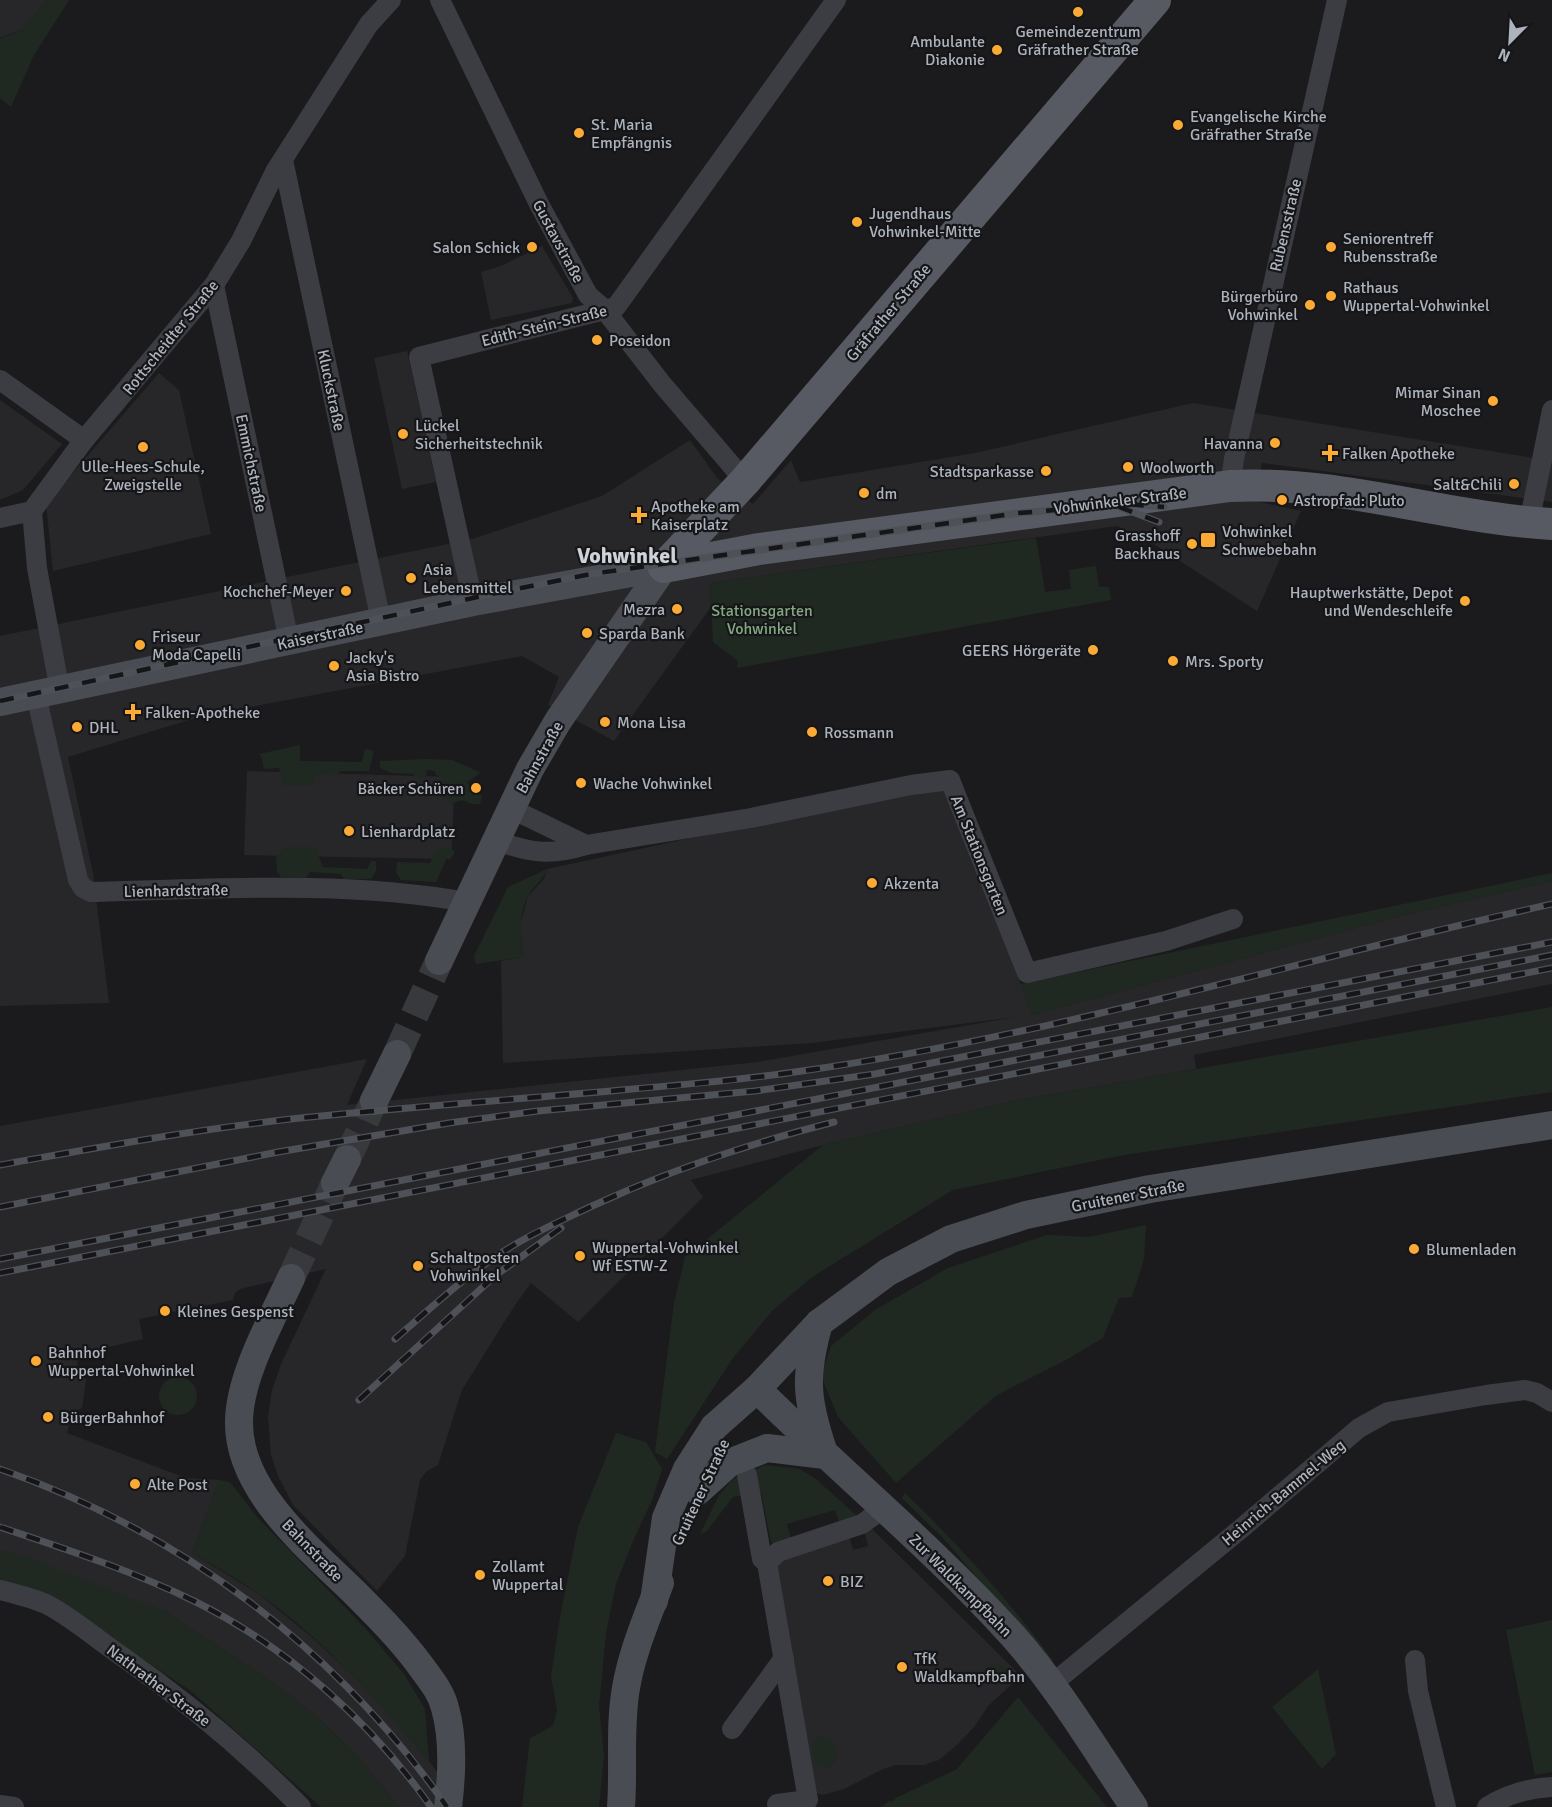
<svg xmlns="http://www.w3.org/2000/svg" width="1552" height="1807" font-family="Signika,sans-serif">
<rect width="100%" height="100%" fill="#1b1b1d"/>
<!-- built -->
<g fill="#27272a">
<polygon points="0,0 46,0 22,30 0,38"/>
<polygon points="542,246 573,298 572,303 491,320 481,272 501,266"/>
<polygon points="407,351 436,482 402,489 374,358"/>
<polygon points="159,373 179,390 211,534 53,571 46,504"/>
<polygon points="0,400 62,444 23,490 0,500"/>
<polygon points="1193,403 1552,461 1552,502 1262,463 1255,501 1301,511 1257,611 1152,543 1117,526 710,583 711,607 614,741 548,705 559,677 522,656 202,716 68,757 93,873 109,1003 0,1006 0,636 472,539 602,496 690,440 717,478 753,504 791,460 800,482 975,453"/>
<polygon points="247,771 455,777 451,859 244,855"/>
<polygon points="948,788 1032,1015 1404,915 1552,881 1552,984 1194,1055 1196,1069 1013,1101 823,1145 691,1180 703,1197 578,1322 531,1283 515,1305 462,1390 438,1465 427,1471 420,1480 405,1556 377,1591 293,1505 278,1476 271,1455 268,1416 272,1390 281,1364 326,1269 240,1289 235,1293 233,1300 139,1319 143,1339 78,1354 77,1369 86,1380 82,1408 72,1414 67,1433 186,1478 219,1480 192,1553 259,1594 314,1639 367,1689 429,1761 463,1807 399,1807 355,1753 308,1709 264,1676 166,1612 0,1549 0,1126 367,1059 347,1105 758,1062 1015,1017 812,1043 503,1063 501,961 523,957 520,925 528,896 544,879 547,869 737,828"/>
<polygon points="869,1526 1021,1676 988,1706 975,1726 958,1744 939,1760 924,1765 896,1765 883,1769 844,1789 823,1795 815,1793 775,1571 782,1559 849,1535 853,1550 868,1546 864,1530"/>
</g>
<!-- green -->
<g fill="#202921">
<polygon points="46,0 69,0 34,55 11,107 0,98 0,39 22,30"/>
<polygon points="1036,538 1045,592 1071,589 1069,570 1096,566 1099,587 1109,587 1111,600 737,668 738,661 713,642 710,583"/>
<polygon points="300,745 300,761 362,762 365,749 374,751 369,771 340,771 338,775 316,774 314,786 283,785 279,768 264,769 262,759 259,754"/>
<polygon points="426,759 452,760 480,772 479,774 467,782 475,794 482,795 480,804 472,804 462,800 451,804 442,799 439,789 444,779 436,775 435,771 427,770 426,778 414,777 414,774 392,773 380,768 380,761"/>
<polygon points="285,847 315,847 323,867 367,869 371,861 376,861 376,871 371,879 344,879 341,874 310,872 306,878 281,877 277,871 276,856"/>
<polygon points="448,848 455,851 453,857 448,855 436,882 401,880 396,872 397,862 430,863 436,850"/>
<path d="M547,869c-4,12 -14,17 -19,27 -10,18 -7,42 -5,61l-47,7 -2,-8 34,-69z"/>
<polygon points="1552,873 1552,881 1404,915 1032,1015 1020,984"/>
<polygon points="1552,1007 1552,1092 1124,1155 953,1190 812,1277 772,1311 733,1358 667,1459 655,1452 674,1303 685,1257 823,1145 1013,1101"/>
<polygon points="1146,1225 1144,1259 1132,1297 1119,1298 1103,1338 1066,1360 997,1395 896,1483 838,1417 821,1376 831,1346 875,1310 948,1268 1047,1235 1088,1237"/>
<circle cx="178" cy="1396" r="19"/>
<polygon points="616,1433 646,1442 662,1469 652,1500 633,1541 616,1584 606,1633 599,1706 604,1755 599,1807 522,1807 530,1738 553,1726 557,1710 551,1677 560,1617 578,1527"/>
<polygon points="766,1465 800,1469 816,1479 857,1516 841,1527 835,1510 787,1524 792,1542 778,1546 771,1542 761,1492 733,1497 706,1532 700,1534 719,1495 733,1479"/>
<path d="M219,1480l11,2 28,36 108,111 38,45 21,35 4,52c-52,-60 -104,-121 -170,-167 -21,-15 -45,-28 -67,-41z"/>
<path d="M905,1493c54,52 105,108 149,169l-7,-3 -104,-121 -41,-40z"/>
<polygon points="0,1549 27,1557 166,1612 264,1676 308,1709 355,1753 399,1807 321,1807 191,1691 64,1607 0,1581"/>
<polygon points="1552,1620 1552,1772 1535,1775 1506,1630"/>
<circle cx="996" cy="1674" r="11"/>
<polygon points="1318,1669 1336,1754 1322,1769 1272,1707"/>
<polygon points="1018,1697 1107,1807 882,1807 890,1800 892,1802 896,1798 957,1769"/>
<path d="M817,1736c13,0 17,5 22,16l-5,12 -7,4 -11,-4 -5,-19z"/>
</g>
<g fill="none" stroke-linecap="round" stroke-linejoin="round">
<!-- secondary-tunnel -->
<g stroke="#38393d" stroke-width="28" stroke-dasharray="28 14" stroke-linecap="butt">
<polyline points="397,1054 439,961"/>
<polyline points="347,1159 374,1101"/>
<polyline points="291,1278 335,1183"/>
</g>
<!-- minor -->
<g stroke="#3b3d43" stroke-width="20">
<polyline points="440,0 539,204 588,295 604,309 662,384 745,481"/>
<polyline points="283,160 381,621"/>
<polyline points="214,285 289,641"/>
<polyline points="0,380 84,440"/>
<polyline points="1230,486 1234,459 1337,0"/>
<polyline points="0,518 32,511"/>
<polyline points="1529,523 1552,410"/>
<polyline points="473,602 419,357 616,307 836,0"/>
<polyline points="60,691 37,568 32,511 84,440 214,285 241,241 276,170 369,24 391,0"/>
<path d="M36,695l42,185 5,8 8,4c125,-3 253,-12 376,10"/>
<polyline points="512,809 586,845"/>
<path d="M497,841c34,12 54,15 89,4l165,-27 160,-33 39,-5 77,193 139,-32 67,-22"/>
<polyline points="747,1475 762,1559 767,1563"/>
<path d="M0,1590c16,4 33,8 48,15 26,14 50,35 75,52 64,45 123,94 178,150"/>
<polyline points="1415,1660 1418,1691 1446,1807"/>
<polyline points="1052,1684 1243,1527 1359,1428 1388,1412 1486,1395 1525,1390 1537,1393 1552,1402"/>
<polyline points="732,1729 784,1658"/>
<polyline points="777,1804 808,1800 767,1563 778,1552 862,1524 884,1508"/>
<polyline points="0,1805 14,1807"/>
<path d="M1487,1807c20,-13 41,-19 65,-20"/>
</g>
<!-- secondary -->
<g stroke="#494c53" stroke-width="28">
<polyline points="0,702 473,602 664,567"/>
<polyline points="439,961 530,769 558,721 664,567"/>
<polyline points="374,1101 397,1054"/>
<polyline points="335,1183 347,1159"/>
<path d="M291,1278c-19,41 -52,99 -52,144 -1,68 69,125 114,169 23,23 47,47 67,74 9,13 21,26 25,43 9,31 7,67 3,99"/>
<path d="M819,1323c-15,53 -13,76 4,127"/>
<path d="M757,1389c84,83 176,159 256,247 46,52 82,113 121,171"/>
<polyline points="698,1491 729,1463 767,1448 825,1455"/>
<polyline points="654,1601 666,1518 687,1469 714,1427 757,1389 819,1323 888,1272 951,1239 1026,1215 1150,1189 1552,1125"/>
<path d="M621,1807c3,-39 -2,-80 5,-119 6,-36 21,-70 34,-105"/>
</g>
<!-- primary -->
<g stroke="#575a62" stroke-width="32">
<path d="M664,567l95,-18 471,-63c109,-6 214,32 322,38"/>
<polyline points="664,567 745,481 1155,0"/>
</g>
<defs>
<g id="rail">
<polyline points="1119,507 1159,522"/>
<polyline points="0,701 496,593 591,574 1019,513 1125,504 1164,507"/>
<path d="M0,1165c107,-19 213,-39 321,-49 100,-10 200,-17 300,-26 61,-5 121,-10 181,-19 254,-36 500,-112 750,-167"/>
<polyline points="0,1207 278,1152 449,1123 538,1111 755,1091 875,1074 1552,942"/>
<polyline points="0,1259 1552,955"/>
<polyline points="0,1273 1552,968"/>
<path d="M395,1339c37,-32 72,-65 114,-91 25,-16 54,-28 81,-41 78,-36 161,-64 244,-85"/>
<polyline points="359,1400 496,1275 561,1228"/>
<path d="M0,1469c181,63 337,180 447,338"/>
<path d="M0,1527c66,22 133,44 196,75 94,47 175,120 235,205"/>
</g>
</defs>
<!-- rail casing -->
<use href="#rail" stroke="#4e5158" stroke-width="7"/>
<!-- rail -->
<use href="#rail" stroke="#161618" stroke-width="4.5" stroke-dasharray="14" stroke-linecap="butt"/>
</g>
<!-- markers -->
<g fill="#fbab35" stroke="#161618" stroke-width="2">
<circle cx="1078" cy="12" r="6"/>
<circle cx="997" cy="50" r="6"/>
<circle cx="1178" cy="125" r="6"/>
<circle cx="579" cy="133" r="6"/>
<circle cx="857" cy="222" r="6"/>
<circle cx="532" cy="247" r="6"/>
<circle cx="1331" cy="247" r="6"/>
<circle cx="1331" cy="296" r="6"/>
<circle cx="1310" cy="305" r="6"/>
<circle cx="597" cy="340" r="6"/>
<circle cx="1493" cy="401" r="6"/>
<circle cx="403" cy="434" r="6"/>
<circle cx="1275" cy="443" r="6"/>
<circle cx="143" cy="447" r="6"/>
<path d="M1327 444h6v6h6v6h-6v6h-6v-6h-6v-6h6z"/>
<circle cx="1128" cy="467" r="6"/>
<circle cx="1046" cy="471" r="6"/>
<circle cx="1514" cy="484" r="6"/>
<circle cx="864" cy="493" r="6"/>
<circle cx="1282" cy="500" r="6"/>
<path d="M636 506h6v6h6v6h-6v6h-6v-6h-6v-6h6z"/>
<rect x="1200" y="532" width="16" height="16" rx="3"/>
<circle cx="1192" cy="544" r="6"/>
<circle cx="411" cy="578" r="6"/>
<circle cx="346" cy="591" r="6"/>
<circle cx="1465" cy="601" r="6"/>
<circle cx="677" cy="609" r="6"/>
<circle cx="587" cy="633" r="6"/>
<circle cx="140" cy="645" r="6"/>
<circle cx="1093" cy="650" r="6"/>
<circle cx="1173" cy="661" r="6"/>
<circle cx="334" cy="666" r="6"/>
<path d="M130 703h6v6h6v6h-6v6h-6v-6h-6v-6h6z"/>
<circle cx="605" cy="722" r="6"/>
<circle cx="77" cy="727" r="6"/>
<circle cx="812" cy="732" r="6"/>
<circle cx="581" cy="783" r="6"/>
<circle cx="476" cy="788" r="6"/>
<circle cx="349" cy="831" r="6"/>
<circle cx="872" cy="883" r="6"/>
<circle cx="1414" cy="1249" r="6"/>
<circle cx="580" cy="1256" r="6"/>
<circle cx="418" cy="1266" r="6"/>
<circle cx="165" cy="1311" r="6"/>
<circle cx="36" cy="1361" r="6"/>
<circle cx="48" cy="1417" r="6"/>
<circle cx="135" cy="1484" r="6"/>
<circle cx="480" cy="1575" r="6"/>
<circle cx="828" cy="1581" r="6"/>
<circle cx="902" cy="1667" r="6"/>
</g>
<g text-anchor="middle" stroke-width="4.5" stroke-linejoin="round" paint-order="stroke">
<!-- poi labels -->
<g font-size="16" fill="#adb3bd" stroke="#161618" text-anchor="start">
<text x="1078" y="37" text-anchor="middle">Gemeindezentrum<tspan x="1078" dy="18">Gräfrather Straße</tspan></text>
<text x="985" y="47" text-anchor="end">Ambulante<tspan x="985" dy="18">Diakonie</tspan></text>
<text x="1190" y="122">Evangelische Kirche<tspan x="1190" dy="18">Gräfrather Straße</tspan></text>
<text x="591" y="130">St. Maria<tspan x="591" dy="18">Empfängnis</tspan></text>
<text x="869" y="219">Jugendhaus<tspan x="869" dy="18">Vohwinkel-Mitte</tspan></text>
<text x="1343" y="244">Seniorentreff<tspan x="1343" dy="18">Rubensstraße</tspan></text>
<text x="520" y="253" text-anchor="end">Salon Schick</text>
<text x="1343" y="293">Rathaus<tspan x="1343" dy="18">Wuppertal-Vohwinkel</tspan></text>
<text x="1298" y="302" text-anchor="end">Bürgerbüro<tspan x="1298" dy="18">Vohwinkel</tspan></text>
<text x="609" y="346">Poseidon</text>
<text x="1481" y="398" text-anchor="end">Mimar Sinan<tspan x="1481" dy="18">Moschee</tspan></text>
<text x="415" y="431">Lückel<tspan x="415" dy="18">Sicherheitstechnik</tspan></text>
<text x="1263" y="449" text-anchor="end">Havanna</text>
<text x="1342" y="459">Falken Apotheke</text>
<text x="143" y="472" text-anchor="middle">Ulle-Hees-Schule,<tspan x="143" dy="18">Zweigstelle</tspan></text>
<text x="1140" y="473">Woolworth</text>
<text x="1034" y="477" text-anchor="end">Stadtsparkasse</text>
<text x="1502" y="490" text-anchor="end">Salt&amp;Chili</text>
<text x="876" y="499">dm</text>
<text x="1294" y="506">Astropfad: Pluto</text>
<text x="651" y="512">Apotheke am<tspan x="651" dy="18">Kaiserplatz</tspan></text>
<text x="1222" y="537">Vohwinkel<tspan x="1222" dy="18">Schwebebahn</tspan></text>
<text x="1180" y="541" text-anchor="end">Grasshoff<tspan x="1180" dy="18">Backhaus</tspan></text>
<text x="423" y="575">Asia<tspan x="423" dy="18">Lebensmittel</tspan></text>
<text x="334" y="597" text-anchor="end">Kochchef-Meyer</text>
<text x="1453" y="598" text-anchor="end">Hauptwerkstätte, Depot<tspan x="1453" dy="18">und Wendeschleife</tspan></text>
<text x="665" y="615" text-anchor="end">Mezra</text>
<text x="599" y="639">Sparda Bank</text>
<text x="152" y="642">Friseur<tspan x="152" dy="18">Moda Capelli</tspan></text>
<text x="1081" y="656" text-anchor="end">GEERS Hörgeräte</text>
<text x="346" y="663">Jacky's<tspan x="346" dy="18">Asia Bistro</tspan></text>
<text x="1185" y="667">Mrs. Sporty</text>
<text x="145" y="718">Falken-Apotheke</text>
<text x="617" y="728">Mona Lisa</text>
<text x="89" y="733">DHL</text>
<text x="824" y="738">Rossmann</text>
<text x="593" y="789">Wache Vohwinkel</text>
<text x="464" y="794" text-anchor="end">Bäcker Schüren</text>
<text x="361" y="837">Lienhardplatz</text>
<text x="884" y="889">Akzenta</text>
<text x="592" y="1253">Wuppertal-Vohwinkel<tspan x="592" dy="18">Wf ESTW-Z</tspan></text>
<text x="1426" y="1255">Blumenladen</text>
<text x="430" y="1263">Schaltposten<tspan x="430" dy="18">Vohwinkel</tspan></text>
<text x="177" y="1317">Kleines Gespenst</text>
<text x="48" y="1358">Bahnhof<tspan x="48" dy="18">Wuppertal-Vohwinkel</tspan></text>
<text x="60" y="1423">BürgerBahnhof</text>
<text x="147" y="1490">Alte Post</text>
<text x="492" y="1572">Zollamt<tspan x="492" dy="18">Wuppertal</tspan></text>
<text x="840" y="1587">BIZ</text>
<text x="914" y="1664">TfK<tspan x="914" dy="18">Waldkampfbahn</tspan></text>
</g>
<!-- street labels -->
<g font-size="16" fill="#adb3bd" stroke="#161618">
<text transform="translate(1285 225) rotate(-77)" y="6">Rubensstraße</text>
<text transform="translate(559 241) rotate(62)" y="6">Gustavstraße</text>
<text transform="translate(888 312) rotate(-50)" y="6">Gräfrather Straße</text>
<text transform="translate(544 325) rotate(-14)" y="6">Edith-Stein-Straße</text>
<text transform="translate(170 337) rotate(-51)" y="6">Rottscheidter Straße</text>
<text transform="translate(332 390) rotate(78)" y="6">Kluckstraße</text>
<text transform="translate(252 463) rotate(78)" y="6">Emmichstraße</text>
<text transform="translate(1120 500) rotate(-7)" y="6">Vohwinkeler Straße</text>
<text transform="translate(320 635) rotate(-12)" y="6">Kaiserstraße</text>
<text transform="translate(539 757) rotate(-61)" y="6">Bahnstraße</text>
<text transform="translate(980 855) rotate(68)" y="6">Am Stationsgarten</text>
<text transform="translate(176 890) rotate(-1)" y="6">Lienhardstraße</text>
<text transform="translate(1128 1195) rotate(-11)" y="6">Gruitener Straße</text>
<text transform="translate(700 1492) rotate(-65)" y="6">Gruitener Straße</text>
<text transform="translate(1283 1492) rotate(-40)" y="6">Heinrich-Bammel-Weg</text>
<text transform="translate(313 1550) rotate(46)" y="6">Bahnstraße</text>
<text transform="translate(961 1585) rotate(45)" y="6">Zur Waldkampfbahn</text>
<text transform="translate(159 1685) rotate(37)" y="6">Nathrather Straße</text>
</g>
<!-- park labels -->
<g font-size="16" fill="#83a983" stroke="#161618">
<text x="762" y="616">Stationsgarten<tspan x="762" dy="18">Vohwinkel</tspan></text>
</g>
<!-- district labels -->
<g font-size="22" font-weight="bold" fill="#ced2d9" stroke="#161618">
<text x="627" y="563">Vohwinkel</text>
</g>
</g>
<!-- north arrow -->
<g transform="translate(1510 42) rotate(204)" stroke="#161618" stroke-width="4.5" paint-order="stroke">
<path d="M0-4.5L10 22L0 15L-10 22Z" fill="#adb3bd"/>
<text y="-9" font-size="16" font-weight="bold" text-anchor="middle" fill="#adb3bd">N</text>
</g>
</svg>
